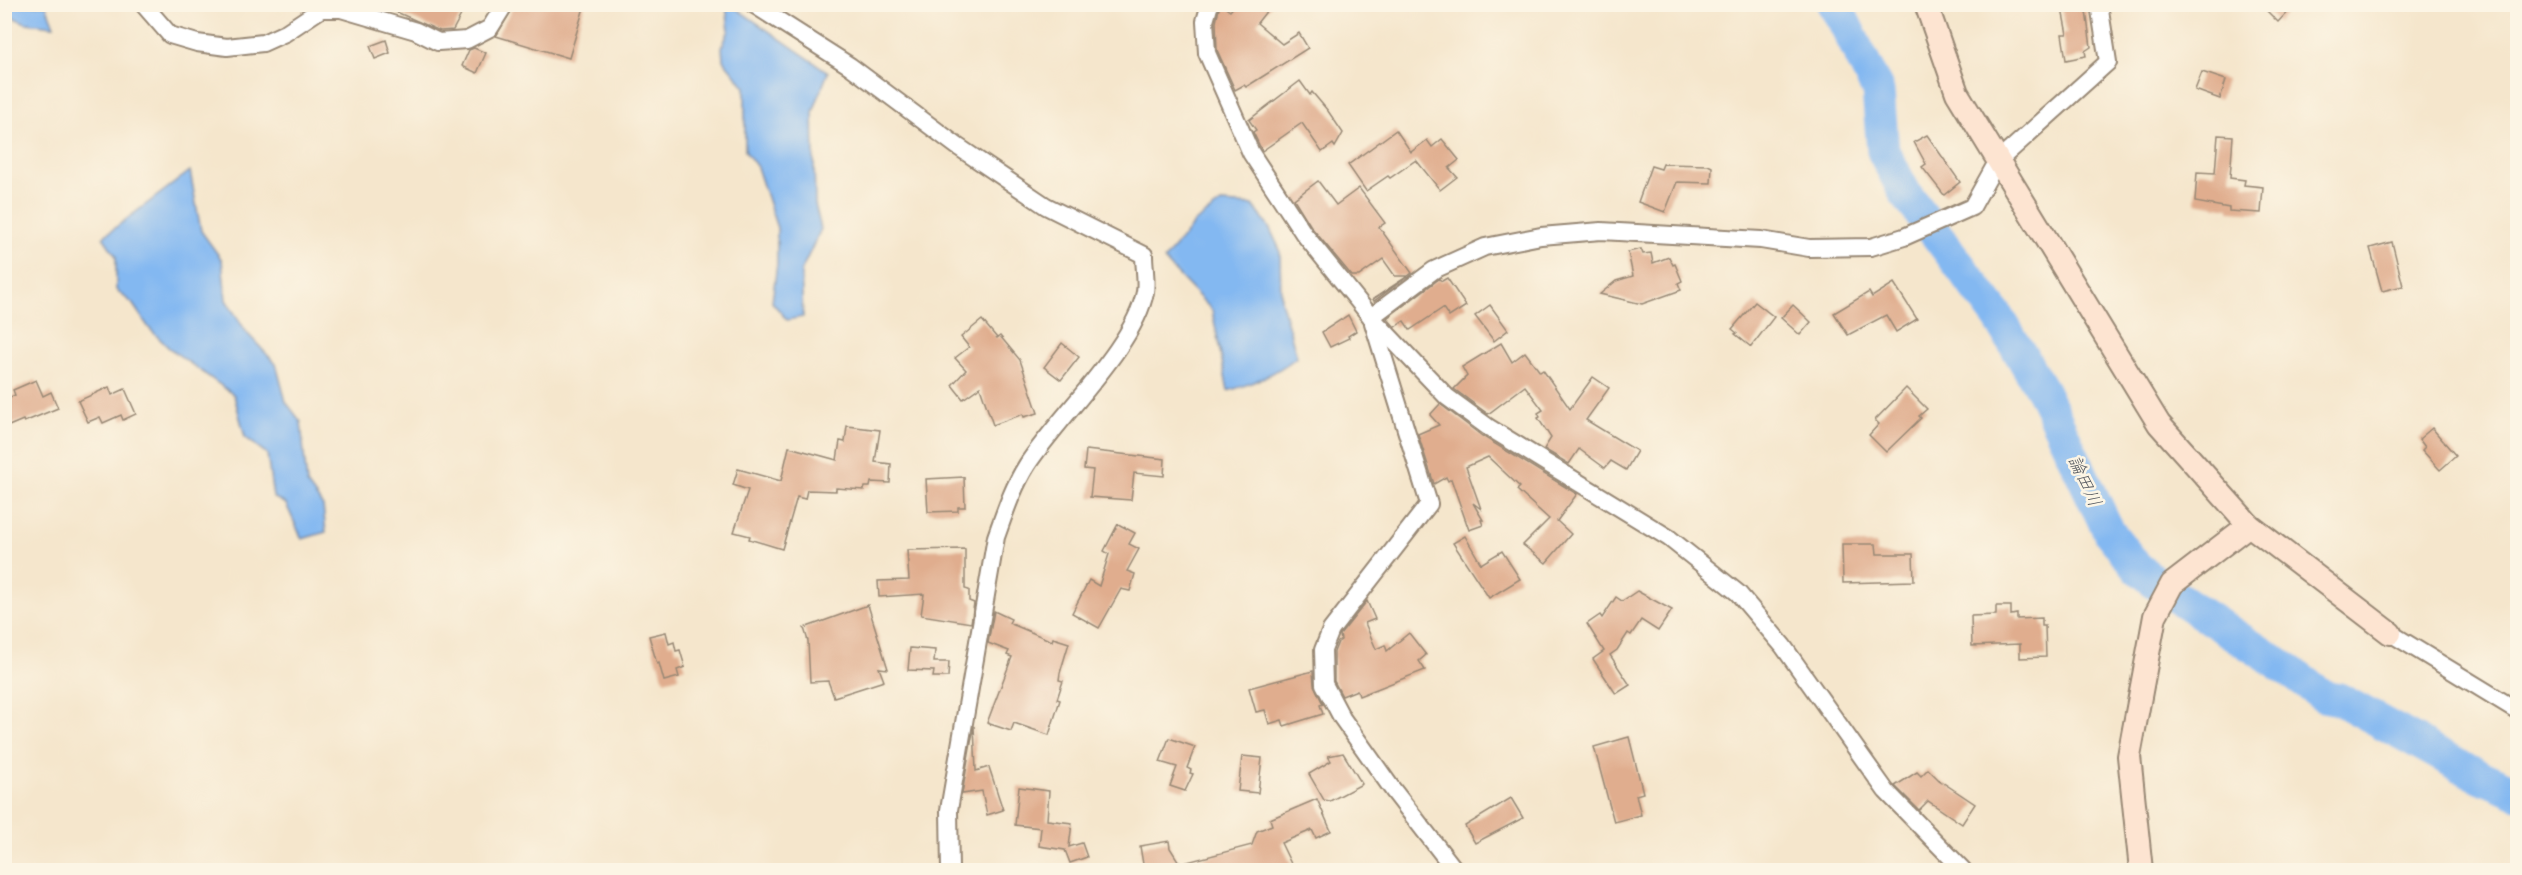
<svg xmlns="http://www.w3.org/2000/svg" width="2522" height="875" font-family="'Comic Neue','Klee One',sans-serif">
<rect width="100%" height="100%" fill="#fcf5e5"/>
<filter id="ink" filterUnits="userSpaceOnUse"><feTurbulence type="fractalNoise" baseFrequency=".0167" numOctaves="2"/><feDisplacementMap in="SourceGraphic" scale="12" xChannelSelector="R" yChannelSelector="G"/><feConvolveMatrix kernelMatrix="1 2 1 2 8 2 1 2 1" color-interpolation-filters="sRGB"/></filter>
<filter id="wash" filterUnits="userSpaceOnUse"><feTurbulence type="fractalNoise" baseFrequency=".008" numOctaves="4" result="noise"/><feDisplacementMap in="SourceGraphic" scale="24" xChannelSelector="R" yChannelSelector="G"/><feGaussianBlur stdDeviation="1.35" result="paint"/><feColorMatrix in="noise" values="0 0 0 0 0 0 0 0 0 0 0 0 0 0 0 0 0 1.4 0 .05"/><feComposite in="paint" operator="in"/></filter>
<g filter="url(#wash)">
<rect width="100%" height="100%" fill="#f5e6cc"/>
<!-- water -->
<g fill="#83b8f1" stroke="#5f7188" stroke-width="1.5">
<polygon points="4,5 46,5 54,26 26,23 5,14"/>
<polygon points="726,5 731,5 828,72 813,112 815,204 821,229 801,271 803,317 787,320 772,302 777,264 777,228 757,167 745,151 745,87 723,60 722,47 729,30"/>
<polygon points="190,171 201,231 222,260 226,300 247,333 276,364 286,402 301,422 307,484 323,506 326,532 302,539 286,504 273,497 267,454 245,437 234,395 169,348 149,328 132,303 116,290 116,256 103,237"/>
<path d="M1221,203l32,2 17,24 10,21 1,50 16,57c-22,17 -43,26 -69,34l-16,-81 -48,-50 31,-38z"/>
</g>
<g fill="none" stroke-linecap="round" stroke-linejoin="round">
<!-- river -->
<polyline stroke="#83b8f1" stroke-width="33" points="1833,4 1842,18 1878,91 1883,151 1905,193 1999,318 2043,392 2109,532 2137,567 2160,586 2291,672 2323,696 2339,699 2475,774 2518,793"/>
</g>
<g id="blocks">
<!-- building -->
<g fill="#e0ad8e">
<polygon points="378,4 450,4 463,11 453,30 440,31"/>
<polygon points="515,4 585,4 569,58 496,36"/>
<polygon points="1220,4 1230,11 1236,4 1272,4 1257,23 1282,44 1299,33 1308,48 1246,87 1244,85 1235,90 1217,50 1216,22"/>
<polygon points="2061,4 2085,4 2091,47 2085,51 2086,56 2066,60 2062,34 2067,34"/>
<polygon points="2260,4 2295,4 2278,22"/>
<polygon points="386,40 390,53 375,59 370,46"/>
<polygon points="474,48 486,53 477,73 462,66 469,50"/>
<polygon points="2202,72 2226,80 2220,99 2195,90"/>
<polygon points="1300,81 1310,95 1312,92 1328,111 1343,133 1335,147 1333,144 1322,152 1302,123 1262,151 1253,132 1256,130 1249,120"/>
<polygon points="1396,130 1411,152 1427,140 1432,147 1442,139 1459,160 1449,168 1457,177 1440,190 1416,160 1390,178 1388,176 1366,191 1348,165"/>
<polygon points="1927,135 1960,182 1944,195 1922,167 1926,164 1914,142"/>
<polygon points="2218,135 2233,136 2230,178 2245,180 2244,185 2263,187 2261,213 2229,211 2229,208 2195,202 2197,172 2215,173"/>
<polygon points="1663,164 1708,165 1712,167 1711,183 1677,182 1665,212 1638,202 1651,166 1661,169"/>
<polygon points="1318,181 1336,205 1359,188 1385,223 1379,227 1412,273 1374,301 1373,299 1408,276 1395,276 1383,259 1359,276 1352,276 1312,228 1294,199"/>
<polygon points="2392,242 2403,286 2382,291 2370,248"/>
<polygon points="1641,249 1643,254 1651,253 1653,263 1669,257 1673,265 1675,264 1682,281 1678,283 1681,290 1642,304 1600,294 1616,281 1633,276 1628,252"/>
<polygon points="1447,278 1466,306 1449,317 1443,308 1410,330 1404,321 1395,327 1387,318 1439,279 1442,281"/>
<polygon points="1894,283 1917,319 1896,332 1886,315 1848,335 1834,313 1869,292 1872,297"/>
<polygon points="1755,302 1774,317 1751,347 1735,334 1737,333 1732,329"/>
<polygon points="1490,305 1508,330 1494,341 1475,316"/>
<polygon points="1793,305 1811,322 1800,335 1781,318"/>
<polygon points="1348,315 1356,331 1348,336 1349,338 1330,347 1322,332"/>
<polygon points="982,320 997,338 1000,336 1020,360 1038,413 1024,417 1023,414 993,425 980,387 963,399 952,385 966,370 955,358 969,347 961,337"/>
<polygon points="1062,343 1079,357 1061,380 1044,367"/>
<polygon points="1501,343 1512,362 1525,352 1540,372 1543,370 1570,409 1593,377 1609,388 1586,420 1637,451 1626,470 1611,461 1605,468 1579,449 1569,464 1544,449 1551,438 1538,418 1540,417 1538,413 1543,410 1525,386 1488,414 1454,389 1467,376 1462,367"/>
<polygon points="36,380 43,396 51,392 58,408 24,422 23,420 4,428 4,400 15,395 13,390"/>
<polygon points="109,387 112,395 125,389 136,414 123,420 121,415 103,423 100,417 88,422 78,401"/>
<polygon points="1906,388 1927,409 1919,416 1921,418 1886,452 1869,435 1879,424 1875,420"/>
<polygon points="1440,404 1482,436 1577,494 1557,521 1571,534 1546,563 1523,545 1549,519 1517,490 1520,487 1488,457 1466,467 1481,509 1473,503 1483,520 1481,520 1483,525 1469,530 1451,479 1448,481 1446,477 1434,484 1418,434 1439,425 1430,415"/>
<polygon points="847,426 880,430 875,462 891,464 890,483 871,482 870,487 865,487 864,490 836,488 836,491 807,490 805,499 797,497 782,549 749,539 750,536 734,532 748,490 733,485 738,469 781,481 789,447 837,460 840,441 845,442"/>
<polygon points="2432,428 2456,456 2440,470 2422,450 2425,447 2419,439"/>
<polygon points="1086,450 1165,459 1164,476 1134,473 1131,500 1090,497 1093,470 1084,469"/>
<polygon points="964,477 965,507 958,507 958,511 928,512 926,479"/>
<polygon points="1118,524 1135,533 1129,544 1139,549 1127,571 1135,574 1130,591 1121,589 1099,628 1072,613 1089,580 1099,586 1109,554 1104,551"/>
<polygon points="1465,536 1481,564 1502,551 1520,579 1489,598 1453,543"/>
<polygon points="1842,544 1876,544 1877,554 1913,554 1914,581 1843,583"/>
<polygon points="965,549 965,589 969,590 969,601 974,603 971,623 921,615 924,594 879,597 878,581 909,580 907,550"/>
<polygon points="1637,591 1672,610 1658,631 1641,620 1631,635 1628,633 1617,650 1610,655 1630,685 1616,694 1593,659 1604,651 1587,624 1600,615 1602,618 1616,597 1622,601"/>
<polygon points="1367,601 1375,619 1365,623 1376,649 1385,645 1387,651 1409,633 1426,655 1419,661 1425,670 1359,696 1357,690 1342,696 1334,681 1334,652 1338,642 1341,640 1340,635"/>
<polygon points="868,605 888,669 879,668 884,681 834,697 828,681 810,682 808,641 804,628"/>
<polygon points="1996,606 2011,606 2011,615 2017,614 2017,619 2042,618 2042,626 2045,626 2046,657 2020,658 2020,644 1972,646 1971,616 1996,615"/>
<polygon points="994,611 1011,619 1009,623 1052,641 1053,638 1069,643 1060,673 1059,680 1063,681 1057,699 1060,700 1049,735 1014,723 1011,731 987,723 1012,657 1007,655 1009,651 988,643"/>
<polygon points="666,632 669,644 674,642 676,651 680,650 685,667 677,670 679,677 664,681 659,663 657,664 649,636"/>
<polygon points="910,648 935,650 934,662 949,662 948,677 933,677 934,671 908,670"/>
<polygon points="1313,671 1314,685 1323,704 1320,705 1323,714 1284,726 1282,720 1269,724 1265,710 1256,712 1249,688"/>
<polygon points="974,726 976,771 989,767 1003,810 987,815 982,791 962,794"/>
<polygon points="1629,737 1643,793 1636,795 1641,815 1614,822 1594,747"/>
<polygon points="1169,738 1195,747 1187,768 1191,770 1190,773 1193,774 1185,791 1170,786 1177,767 1160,762"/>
<polygon points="1343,753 1362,784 1330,801 1324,800 1309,774 1331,761 1328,756"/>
<polygon points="1242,756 1262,758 1258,793 1238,791"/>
<polygon points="1928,769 1939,780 1975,804 1962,824 1928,801 1919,810 1895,786 1917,772 1921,776"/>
<polygon points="1019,787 1049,791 1047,820 1072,823 1069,847 1082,843 1087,857 1070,863 1065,850 1039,846 1041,828 1015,825"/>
<polygon points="1511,798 1523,818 1475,843 1465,826"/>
<polygon points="1317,799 1331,831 1316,838 1312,830 1281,843 1294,870 1144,870 1140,846 1169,841 1170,848 1180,864 1252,845 1257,831 1272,825 1270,819"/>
</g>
</g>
</g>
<g filter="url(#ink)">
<use href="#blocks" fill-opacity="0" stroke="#988875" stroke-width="1.5"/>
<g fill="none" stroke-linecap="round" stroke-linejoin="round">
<defs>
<g id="street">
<polyline points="143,4 170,35 197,43 227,47 263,43 285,33 321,9 341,9 416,31 438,42 467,40 490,28 505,4"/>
<path d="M753,4l97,62 107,80 89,60 98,49c0,12 3,26 1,37 -10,54 -87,125 -118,173 -14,22 -22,47 -31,72l-47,273 1,60"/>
<polyline points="1210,4 1205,21 1207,53 1251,153 1304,234 1371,317 1447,397 1488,427 1669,538 1738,593 1783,646 1886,791 1963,870"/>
<polyline points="1371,317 1434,270 1485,247 1541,236 1601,231 1761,240 1809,248 1871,247 1904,237 1972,207 1997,162 2108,62 2099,4"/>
<polyline points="1373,323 1429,504 1331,630 1323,650 1324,684 1342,718 1393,790 1455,870"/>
<polyline points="2390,633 2518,711"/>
</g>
<g id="secondary">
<polyline points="1926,4 1957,93 2159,424 2249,525 2390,633"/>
<polyline points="2141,870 2129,756 2155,616 2172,584 2249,525"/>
</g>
</defs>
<!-- street casing -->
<use href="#street" stroke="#988875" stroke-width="20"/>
<!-- secondary casing -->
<use href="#secondary" stroke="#988875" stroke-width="26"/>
<!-- street -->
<use href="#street" stroke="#fff" stroke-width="16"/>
<!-- secondary -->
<use href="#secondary" stroke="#fde4d1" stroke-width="22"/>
</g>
</g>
<g text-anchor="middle" stroke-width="5" stroke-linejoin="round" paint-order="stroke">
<!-- water labels -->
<g font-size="18" font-style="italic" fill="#51555d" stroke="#fcf5e5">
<text transform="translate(2085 481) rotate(65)" y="6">論田川</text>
</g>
</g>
<!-- margin -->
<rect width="2522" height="875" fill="none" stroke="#fcf5e5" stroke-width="24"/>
</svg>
